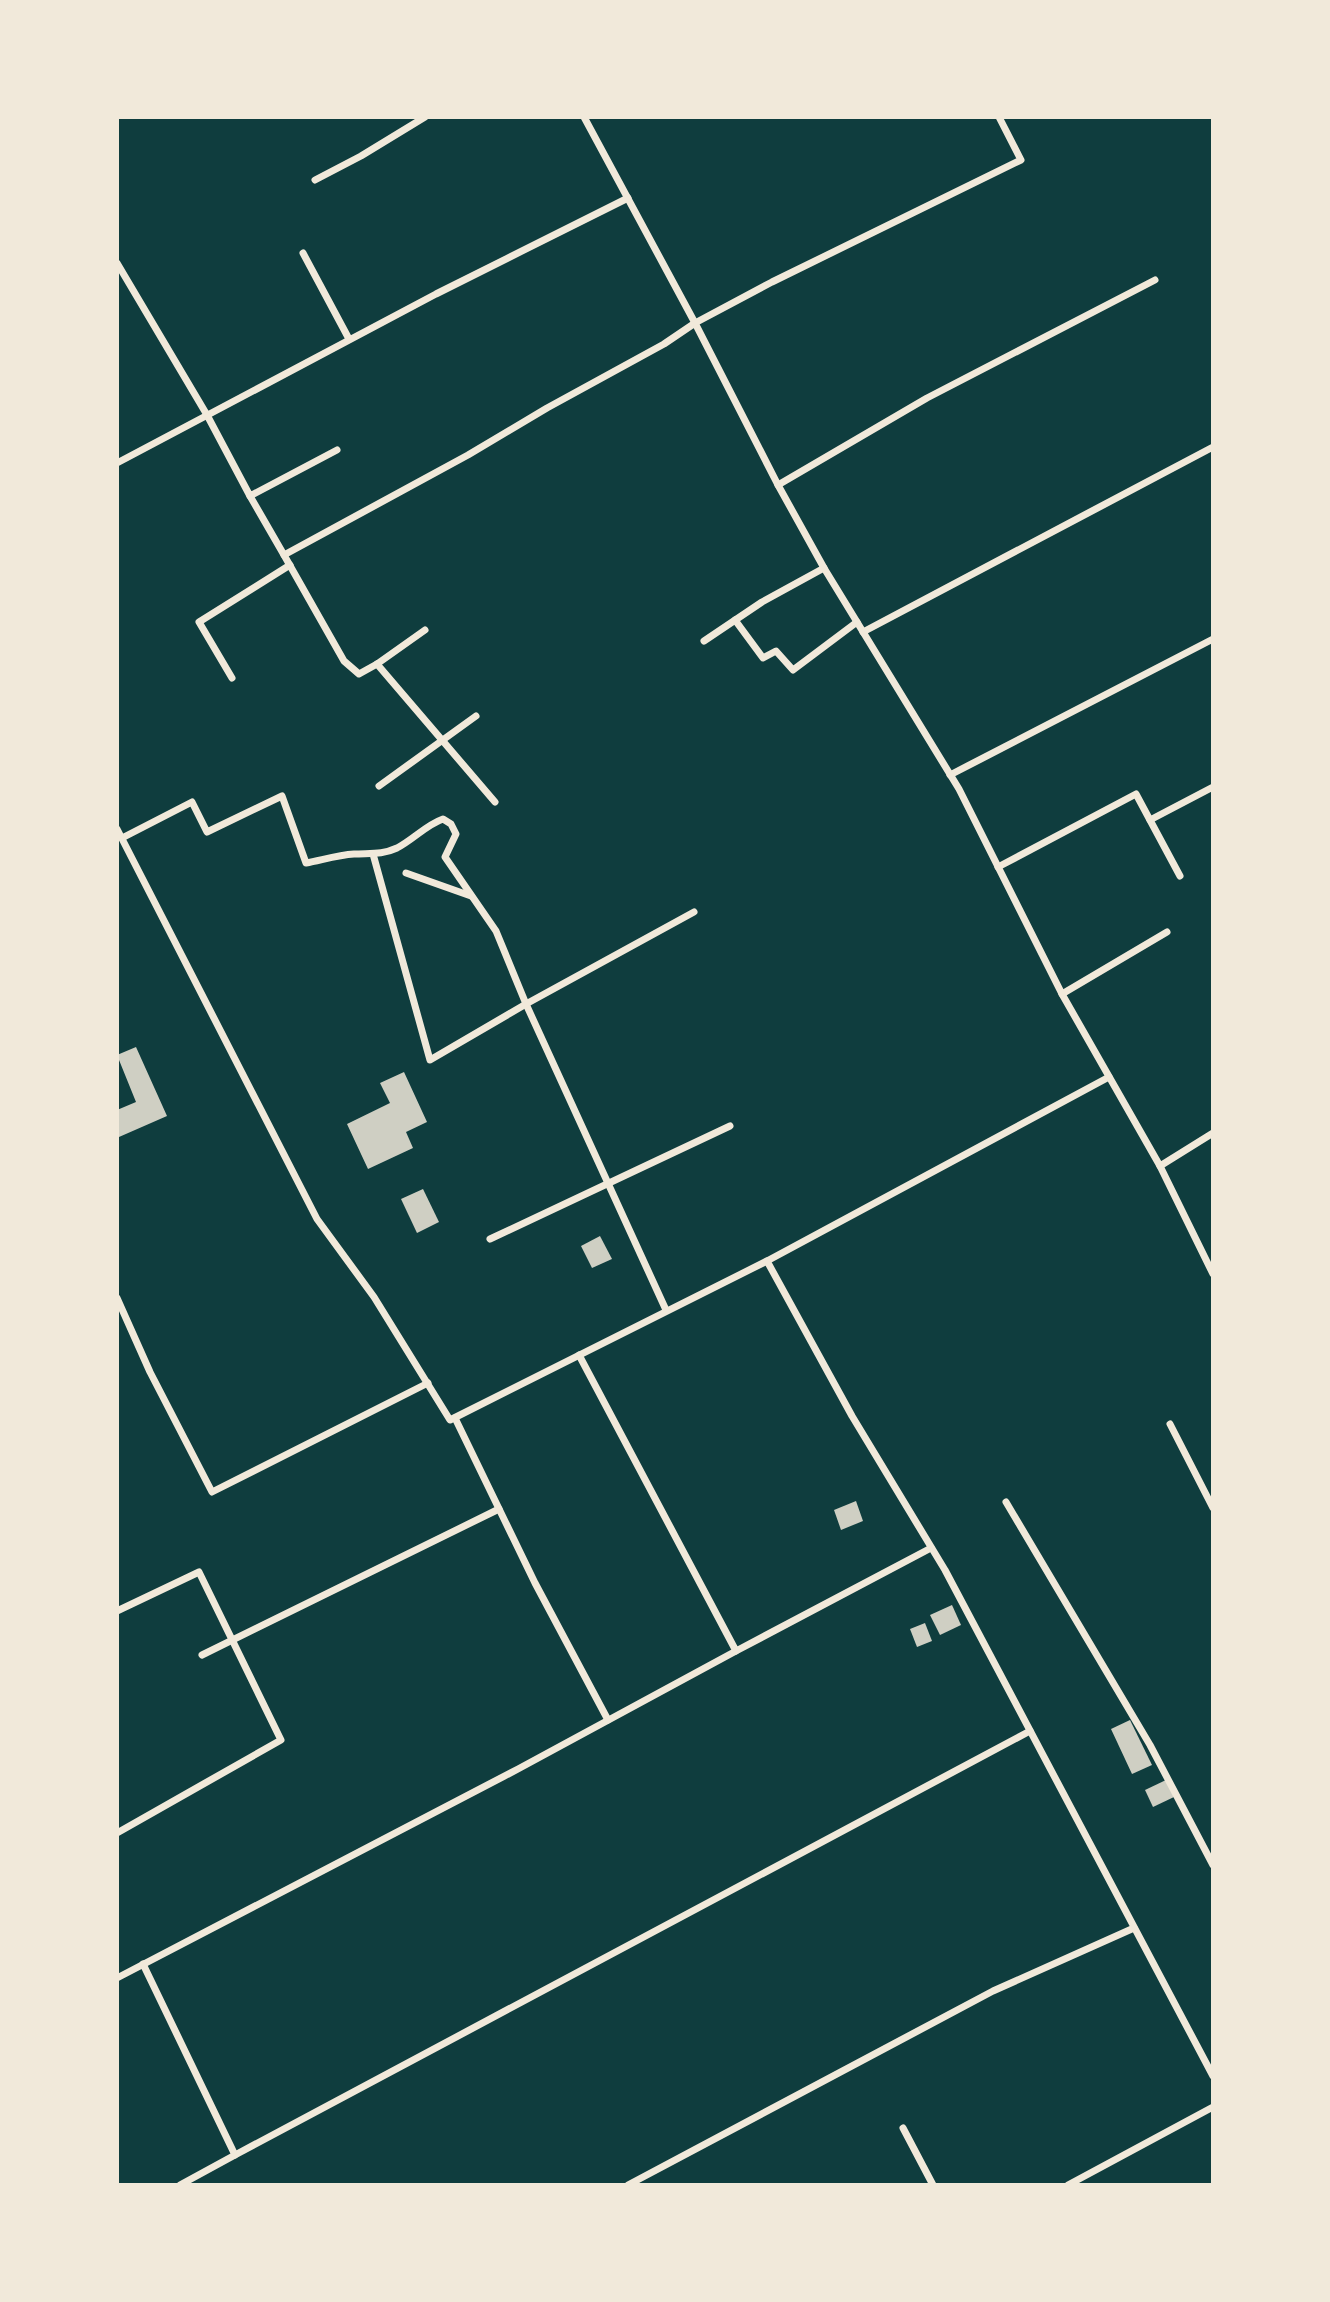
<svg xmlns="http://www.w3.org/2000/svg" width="1330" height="2302" font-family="Merriweather,serif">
<rect width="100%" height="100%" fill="#0f3d3e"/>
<!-- building -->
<g fill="#cfcfc3">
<polygon points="136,1047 167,1116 119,1137 117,1110 136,1102 117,1055"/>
<polygon points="404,1072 427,1122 406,1132 413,1148 368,1169 347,1124 390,1103 380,1083"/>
<polygon points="423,1189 439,1222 417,1233 401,1199"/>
<polygon points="600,1236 612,1259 592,1268 581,1246"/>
<polygon points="856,1501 863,1521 841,1530 834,1510"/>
<polygon points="952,1605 961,1625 940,1635 930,1615"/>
<polygon points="925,1623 932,1641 917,1647 910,1629"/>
<polygon points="1130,1720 1152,1765 1132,1774 1111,1729"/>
<polygon points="1166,1780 1174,1797 1153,1807 1145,1790"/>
</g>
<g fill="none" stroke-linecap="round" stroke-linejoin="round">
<!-- minor -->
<g stroke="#f1e9da" stroke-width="7">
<polyline points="584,117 695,323 778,485 824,568 959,789 1062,994 1160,1166 1213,1133"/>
<polyline points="315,180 361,156 425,117"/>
<polyline points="303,253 349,339"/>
<polyline points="117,263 207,415 250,496 337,450"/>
<polyline points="117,463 436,294 628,198"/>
<polyline points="778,485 927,398 1155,280"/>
<polyline points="250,496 284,555 468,455 547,408 664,344 695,323 772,282 1021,160 999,117"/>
<polyline points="284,555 344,661 359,674 377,664 425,630"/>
<polyline points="735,620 763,658 776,651 793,670 857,622"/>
<polyline points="863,632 1213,447"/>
<polyline points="704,641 762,602 824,568"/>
<polyline points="377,664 495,802"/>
<polyline points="232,678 199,622 290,565"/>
<polyline points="950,775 1213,639"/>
<polyline points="379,786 476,716"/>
<polyline points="1150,820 1213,787"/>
<polyline points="117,829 317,1219 374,1297 450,1420 767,1261"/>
<path d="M122,838l70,-36 15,30 75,-36 24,67c16,-3 32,-8 48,-9 16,-1 28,1 43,-6 17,-9 29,-23 46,-29l8,5 5,10 -11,23 51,74 30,73 140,306"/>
<polyline points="373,854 430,1060 526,1004 694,912"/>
<polyline points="998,867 1136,794 1180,876"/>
<polyline points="406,873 471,896"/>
<polyline points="1062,994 1167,932"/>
<polyline points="1109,1077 767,1261 852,1416 945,1570 1213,2076"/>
<polyline points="1160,1166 1213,1274"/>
<polyline points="490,1239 730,1126"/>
<polyline points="117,1298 150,1372 212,1492 428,1383"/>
<polyline points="579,1355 736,1651 931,1548"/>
<polyline points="455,1418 535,1583 608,1720"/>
<polyline points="1170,1424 1213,1508"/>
<polyline points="1006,1502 1150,1745 1213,1865"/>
<polyline points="117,1611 199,1572 281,1740 117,1833"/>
<polyline points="202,1655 499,1509"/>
<polyline points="143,1964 235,2155 1030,1731"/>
<polyline points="117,1978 518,1769 736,1651"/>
<polyline points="903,2128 933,2185"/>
<polyline points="180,2185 235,2155"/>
<polyline points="628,2185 993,1991 1134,1928"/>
<polyline points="1068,2185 1213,2107"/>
</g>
</g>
<!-- border -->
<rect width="1330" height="2302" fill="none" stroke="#f1e9da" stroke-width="238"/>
</svg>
